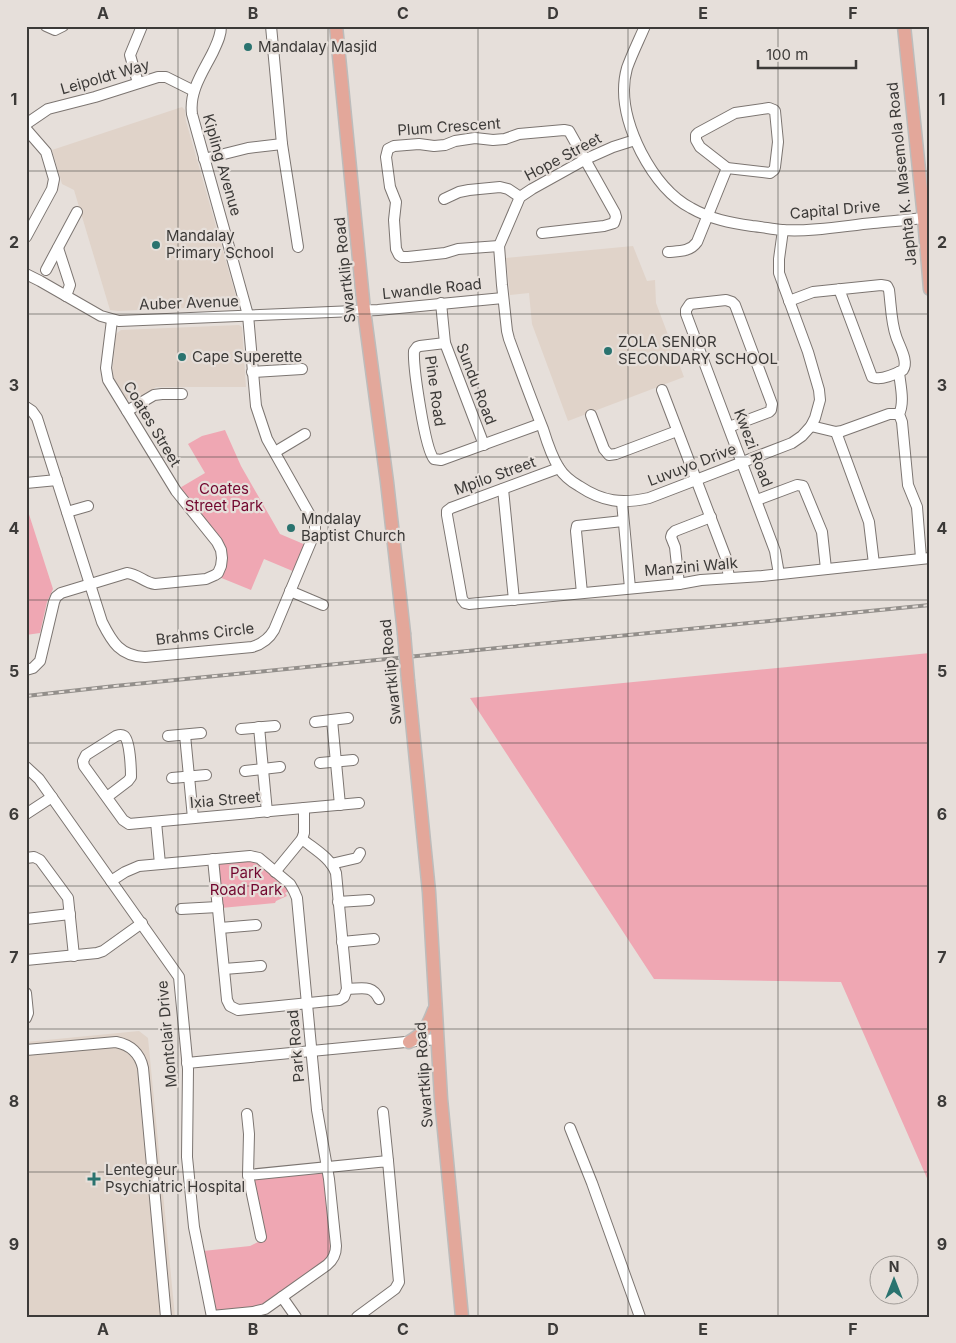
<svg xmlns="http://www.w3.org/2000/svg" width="956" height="1343" font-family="Inter,sans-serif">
<rect width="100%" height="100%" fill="#e6dfda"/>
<!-- built -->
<g fill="#e0d3c9">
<polygon points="182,107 185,110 186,121 237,300 232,306 118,311 110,310 74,190 62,184 52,150"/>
<polygon points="633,246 647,281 655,280 656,303 684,377 568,421 532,324 529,293 510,295 506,258"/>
<polygon points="239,325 242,327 246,387 156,387 134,401 127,399 112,375 116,334 121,330"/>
<polygon points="139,1031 148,1038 175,1317 26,1317 26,1042"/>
</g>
<!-- green -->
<g fill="#efa7b3">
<polygon points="225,430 241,466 280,534 306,545 295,572 264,559 251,590 219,577 226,559 178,489 205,473 188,444 202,436"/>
<polygon points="26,505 53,589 47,602 40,633 26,635"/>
<polygon points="930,653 930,1185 841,982 654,979 470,698"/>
<polygon points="251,858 292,889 285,893 287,896 276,901 275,903 221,908 218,863"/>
<polygon points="324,1172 333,1246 331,1257 264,1306 217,1311 215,1309 203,1251 250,1246 258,1242 265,1241 265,1227 263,1224 253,1179"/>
</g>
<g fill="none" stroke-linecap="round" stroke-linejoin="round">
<defs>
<g id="minor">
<polyline points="46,26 55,30 63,26"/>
<polyline points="271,26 282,144 298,247"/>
<path d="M645,26c-6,14 -13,28 -18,42 -8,28 2,60 14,84 12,23 27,44 50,56 19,11 40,15 61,18 10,1 20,3 30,4 30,2 61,-4 91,-7 19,-2 38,-3 57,-6"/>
<polyline points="138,83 130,55 142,26"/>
<polygon points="769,108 774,110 775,111 778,142 775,167 774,170 770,173 727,168 700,147 696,140 696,135 698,133 735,113"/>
<polyline points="26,124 48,109 95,97 158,77 166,77 194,91"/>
<polyline points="26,129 46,152 54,179 52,189 26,237"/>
<path d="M635,140l-22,7 -27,12 -54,30 -12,8 -21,49 3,39 5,46 2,8c11,30 22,60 34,90 4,13 9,28 16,39 5,8 13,14 20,18 24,16 43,18 70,12l143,-55 10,-7 9,-10 4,-8 5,-18 -1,-10 -11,-38 -29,-79v-14l4,-29"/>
<polyline points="204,159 248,148 282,144"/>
<polyline points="444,199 459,192 469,190 500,187 508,189 520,197"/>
<polyline points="499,246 458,249 445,253 408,257 402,257 399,255 396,249 394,220 396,202 390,187 386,157 388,149 394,146 419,144 434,146 445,145 455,141 475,138 493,140 505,139 519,134 564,130 569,131 615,213 616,217 614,223 604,226 542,233"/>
<polyline points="58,248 70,285 66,296"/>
<path d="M668,252c11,-1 22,0 29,-10l30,-74"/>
<polyline points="46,270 77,212"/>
<polyline points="26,274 40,281 101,316 119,321 378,310 503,298"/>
<path d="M789,301l24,-9 68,-7 6,1 2,4c2,15 2,32 7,46 3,10 13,25 7,34 -8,4 -22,11 -31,7l-33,-88"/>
<polyline points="441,303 445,343 484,445"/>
<path d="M445,343l-25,3 -3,1 -3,4c-1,16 11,99 20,108l7,1 99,-36"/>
<polyline points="252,372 302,369"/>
<path d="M899,372c1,12 6,30 0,42l3,8 6,63 9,22 4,51"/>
<polyline points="662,390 726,558 729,578"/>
<path d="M26,407l6,4 5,7 65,204c10,20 18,34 43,35l107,-10c10,-3 17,-8 22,-17l41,-98v-8l-48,-85 -11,-33 -8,-91 -56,-201c-3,-23 11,-42 21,-62 4,-9 8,-16 8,-26"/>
<polyline points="127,411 154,395 162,394 182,394"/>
<polyline points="591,415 604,449 609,455 616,454 677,431"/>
<polyline points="811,426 836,432 842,431 889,414 899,414"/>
<polyline points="729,427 769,412 771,410 772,404 735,305 732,302 726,300 690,304 686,310 686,314 775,551 779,574"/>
<polyline points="836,432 869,522 874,564"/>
<polyline points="275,452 305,434"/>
<polyline points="559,468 451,508 447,511 447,515 462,599 465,603 469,604 679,584 701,580 762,576 930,558"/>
<polyline points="26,483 57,480"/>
<polyline points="503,489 514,600"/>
<polyline points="757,500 797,485 803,486 822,532 826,569"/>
<polyline points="622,502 630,588"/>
<polyline points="67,512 88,506"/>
<polyline points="679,584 675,547 671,537 672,534 675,531 711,517"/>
<polyline points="290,591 323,605"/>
<polyline points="582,593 576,531 577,526 623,521"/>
<path d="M26,670l7,-2 7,-7 14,-59 2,-5 5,-4 66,-20c11,1 18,10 28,11l51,-5 9,-4 3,-2 3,-7 1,-8 -1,-8 -4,-8 -41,-51 -68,-111 -2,-12 6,-48"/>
<polyline points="332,720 340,805"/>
<polyline points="315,722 348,718"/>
<polyline points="259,727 267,812"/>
<polyline points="241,729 275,726"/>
<polyline points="185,735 193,818"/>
<polyline points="168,736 201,733"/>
<polyline points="320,763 353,760"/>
<polyline points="26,767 39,779 179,977 188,1069 187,1157 194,1227 212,1317"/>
<polyline points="245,771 280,767"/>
<polyline points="172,778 206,775"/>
<path d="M107,797l21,-16 3,-4c0,-7 -1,-38 -7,-41 -3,-2 -5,-1 -8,0l-30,19 -3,6 1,5 39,54 6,4 230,-21"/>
<polyline points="26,814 52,797"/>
<polyline points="156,822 160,864"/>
<polyline points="26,858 34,857 40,860 68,898 74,956"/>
<path d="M213,859l14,141 3,6 8,4 101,-10 5,-3 3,-8 -11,-116c-5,-15 -22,-24 -34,-34"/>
<polyline points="331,864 357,858 360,853"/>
<polyline points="275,872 302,839 304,833 304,808"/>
<path d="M111,881l14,-9 14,-6 111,-10 9,2 31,26 4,7 3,7 20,212 12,69 7,67c0,8 -3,14 -9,19l-62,44 -12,3 -41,4"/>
<polyline points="338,902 369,900"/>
<polyline points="181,909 218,907"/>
<polyline points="26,919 70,914"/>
<polyline points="220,928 256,925"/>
<polyline points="342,942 374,939"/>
<polyline points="26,960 97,953 103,951 142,923"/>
<polyline points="224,969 261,966"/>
<path d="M347,989c14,0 25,-5 32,10"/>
<polyline points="26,993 28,1013 26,1018"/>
<path d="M26,1050l90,-8c15,3 24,12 27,26l23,249"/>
<polyline points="187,1063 437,1039"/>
<polyline points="383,1112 388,1161"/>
<polyline points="247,1114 249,1134 248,1175 261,1237"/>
<polyline points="570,1128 592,1183 640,1317"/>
<polyline points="248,1175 388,1161 399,1282 395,1289 357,1317"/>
<polyline points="282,1297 296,1317"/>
</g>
<g id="major">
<polyline points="336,26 364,310 387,482 404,633"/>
<polyline points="904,26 924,218 930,289"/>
<polyline points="408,681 429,892 441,1099 462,1317"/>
<path d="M409,1042c15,-8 19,-16 25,-32"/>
</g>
</defs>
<!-- minor casing -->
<use href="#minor" stroke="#7c7571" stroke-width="12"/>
<!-- major casing -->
<use href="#major" stroke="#bdbcbb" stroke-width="15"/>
<!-- minor -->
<use href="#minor" stroke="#fff" stroke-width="10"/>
<!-- major -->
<use href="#major" stroke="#e3a79a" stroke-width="12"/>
<defs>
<polyline id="rail" points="26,696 115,686 930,605"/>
</defs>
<!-- rail casing -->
<use href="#rail" stroke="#938f8b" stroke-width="4"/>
<!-- rail -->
<use href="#rail" stroke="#e6dfda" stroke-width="2" stroke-dasharray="5.5" stroke-linecap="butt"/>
<defs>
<polyline id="major-bridge" points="404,633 408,681"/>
</defs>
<!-- major-bridge casing -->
<use href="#major-bridge" stroke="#bdbcbb" stroke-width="15" stroke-linecap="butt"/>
<!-- major-bridge -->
<use href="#major-bridge" stroke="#e3a79a" stroke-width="12"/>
</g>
<!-- grid -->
<path fill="none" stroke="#3c3a38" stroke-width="1" stroke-opacity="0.55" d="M178,26v1291M328,26v1291M478,26v1291M628,26v1291M778,26v1291M26,171h904M26,314h904M26,457h904M26,600h904M26,743h904M26,886h904M26,1029h904M26,1172h904"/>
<!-- markers -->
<g fill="#2a736f" stroke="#e6dfda" stroke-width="2">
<circle cx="248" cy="47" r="5"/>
<circle cx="156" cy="245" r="5"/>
<circle cx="608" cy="351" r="5"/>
<circle cx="182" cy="357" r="5"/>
<circle cx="291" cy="528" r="5"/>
<path d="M91.5 1171.5h5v5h5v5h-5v5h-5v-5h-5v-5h5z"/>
</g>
<g text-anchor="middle" stroke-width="4.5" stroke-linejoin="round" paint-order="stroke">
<!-- poi labels -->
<g font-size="15" fill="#3c3a38" stroke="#e6dfda" text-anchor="start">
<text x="258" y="52">Mandalay Masjid</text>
<text x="166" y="241">Mandalay<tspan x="166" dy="17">Primary School</tspan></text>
<text x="618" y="347">ZOLA SENIOR<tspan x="618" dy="17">SECONDARY SCHOOL</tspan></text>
<text x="192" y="362">Cape Superette</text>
<text x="301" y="524">Mndalay<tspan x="301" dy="17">Baptist Church</tspan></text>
<text x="105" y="1175">Lentegeur<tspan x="105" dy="17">Psychiatric Hospital</tspan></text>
</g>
<!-- street labels -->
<g font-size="15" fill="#3c3a38" stroke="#e6dfda">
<text transform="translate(105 77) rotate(-16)" y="5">Leipoldt Way</text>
<text transform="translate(449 127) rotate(-4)" y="5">Plum Crescent</text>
<text transform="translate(563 157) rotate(-28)" y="5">Hope Street</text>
<text transform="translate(222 165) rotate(74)" y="5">Kipling Avenue</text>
<text transform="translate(902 174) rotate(-96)" y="5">Japhta K. Masemola Road</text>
<text transform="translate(835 210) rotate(-5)" y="5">Capital Drive</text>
<text transform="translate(345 270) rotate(-96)" y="5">Swartklip Road</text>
<text transform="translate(432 289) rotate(-6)" y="5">Lwandle Road</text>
<text transform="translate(189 303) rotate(-2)" y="5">Auber Avenue</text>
<text transform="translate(476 384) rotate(69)" y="5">Sundu Road</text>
<text transform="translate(435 391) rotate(82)" y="5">Pine Road</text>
<text transform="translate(152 424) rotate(59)" y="5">Coates Street</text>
<text transform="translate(753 448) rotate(69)" y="5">Kwezi Road</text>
<text transform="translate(692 465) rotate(-21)" y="5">Luvuyo Drive</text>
<text transform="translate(495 476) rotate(-20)" y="5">Mpilo Street</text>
<text transform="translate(691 567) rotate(-5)" y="5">Manzini Walk</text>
<text transform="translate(205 634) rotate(-7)" y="5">Brahms Circle</text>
<text transform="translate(391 672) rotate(-96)" y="5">Swartklip Road</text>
<text transform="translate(225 800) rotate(-5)" y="5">Ixia Street</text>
<text transform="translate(167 1034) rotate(-95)" y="5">Montclair Drive</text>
<text transform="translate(296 1046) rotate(-95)" y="5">Park Road</text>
<text transform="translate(424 1075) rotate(-94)" y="5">Swartklip Road</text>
</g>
<!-- park labels -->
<g font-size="15" fill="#72072f" stroke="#e6dfda">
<text x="224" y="494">Coates<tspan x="224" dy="17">Street Park</tspan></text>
<text x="246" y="878">Park<tspan x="246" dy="17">Road Park</tspan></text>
</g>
</g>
<!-- border -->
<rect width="956" height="1343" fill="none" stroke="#e6dfda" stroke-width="55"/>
<!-- north arrow -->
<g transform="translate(894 1280)"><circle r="24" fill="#e6dfda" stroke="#a29d99"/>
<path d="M0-4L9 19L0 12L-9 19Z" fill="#2a736f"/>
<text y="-8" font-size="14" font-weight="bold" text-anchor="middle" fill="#3c3a38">N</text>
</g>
<!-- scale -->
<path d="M758 60v8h98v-8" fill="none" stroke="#3c3a38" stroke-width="2.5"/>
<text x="766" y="60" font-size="15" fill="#3c3a38" stroke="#e6dfda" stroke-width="4" paint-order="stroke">100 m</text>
<rect x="28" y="28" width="900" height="1288" fill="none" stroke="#3c3a38" stroke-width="2"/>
<g font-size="16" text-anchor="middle" font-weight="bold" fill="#3c3a38">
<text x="103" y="19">A</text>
<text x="253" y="19">B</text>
<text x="403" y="19">C</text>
<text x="553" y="19">D</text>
<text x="703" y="19">E</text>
<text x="853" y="19">F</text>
<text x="14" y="105">1</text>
<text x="942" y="105">1</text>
<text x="14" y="248">2</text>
<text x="942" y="248">2</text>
<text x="14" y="391">3</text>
<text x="942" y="391">3</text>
<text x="14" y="534">4</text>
<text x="942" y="534">4</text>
<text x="14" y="677">5</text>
<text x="942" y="677">5</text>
<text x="14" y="820">6</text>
<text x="942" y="820">6</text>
<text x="14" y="963">7</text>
<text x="942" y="963">7</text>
<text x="14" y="1107">8</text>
<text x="942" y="1107">8</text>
<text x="14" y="1250">9</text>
<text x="942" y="1250">9</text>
<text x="103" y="1335">A</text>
<text x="253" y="1335">B</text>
<text x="403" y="1335">C</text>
<text x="553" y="1335">D</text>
<text x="703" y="1335">E</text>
<text x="853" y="1335">F</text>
</g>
</svg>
